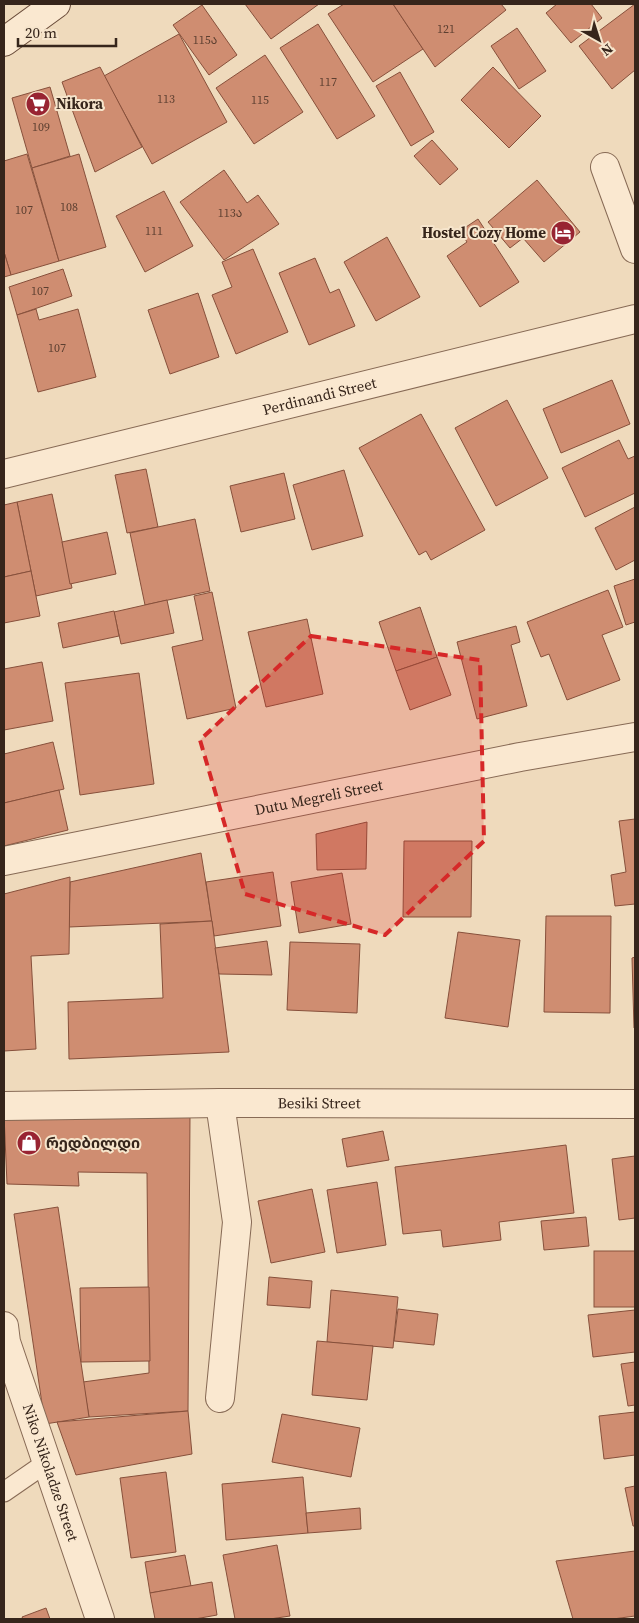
<svg xmlns="http://www.w3.org/2000/svg" width="639" height="1623" font-family="'Source Serif 4','Noto Sans Georgian',serif">
<rect width="100%" height="100%" fill="#efdabc"/>
<!-- building -->
<g fill="#cf8d71" stroke="#87503b">
<polygon points="245,4 319,4 271,39"/>
<polygon points="344,4 393,4 423,49 373,82 328,14"/>
<polygon points="393,4 501,4 506,10 435,67"/>
<polygon points="557,4 591,4 602,18 571,43 546,13"/>
<polygon points="635,4 635,70 612,89 579,46"/>
<polygon points="202,5 237,55 209,75 173,25"/>
<polygon points="318,24 375,116 337,139 280,48"/>
<polygon points="517,28 546,71 519,89 491,46"/>
<polygon points="179,34 227,122 152,164 104,76"/>
<polygon points="265,55 303,112 254,144 216,88"/>
<polygon points="100,67 142,147 95,172 62,82"/>
<polygon points="493,67 541,116 509,148 461,100"/>
<polygon points="400,72 434,132 411,146 376,86"/>
<polygon points="50,87 70,156 32,168 12,98"/>
<polygon points="432,140 458,169 440,185 414,156"/>
<polygon points="27,154 59,261 11,275 4,252 4,161"/>
<polygon points="79,154 106,247 59,261 32,168"/>
<polygon points="224,170 247,203 258,195 279,224 224,260 180,202"/>
<polygon points="537,180 580,232 544,262 523,238 510,248 488,222"/>
<polygon points="164,191 193,246 145,272 116,216"/>
<polygon points="478,219 519,282 480,307 447,256 467,242 460,231"/>
<polygon points="387,237 420,297 376,321 344,262"/>
<polygon points="253,249 288,332 236,354 212,295 232,287 222,262"/>
<polygon points="4,252 11,275 4,277"/>
<polygon points="315,258 330,293 339,289 355,326 309,345 279,273"/>
<polygon points="63,269 72,296 17,315 9,287"/>
<polygon points="198,293 219,357 170,374 148,310"/>
<polygon points="36,309 39,320 78,309 96,377 38,392 17,315"/>
<polygon points="612,380 630,424 561,453 543,409"/>
<polygon points="507,400 548,478 496,506 455,428"/>
<polygon points="421,414 485,530 431,560 426,551 419,555 359,448"/>
<polygon points="619,440 628,459 635,456 635,493 585,517 562,468"/>
<polygon points="146,469 158,527 127,533 115,475"/>
<polygon points="344,470 363,536 312,550 293,485"/>
<polygon points="284,473 295,519 241,532 230,486"/>
<polygon points="52,494 72,588 36,596 17,502"/>
<polygon points="17,502 31,571 4,577 4,505"/>
<polygon points="635,507 635,560 616,570 595,528"/>
<polygon points="195,519 210,591 145,605 130,533"/>
<polygon points="107,532 116,574 70,584 62,542"/>
<polygon points="31,571 40,616 4,623 4,577"/>
<polygon points="635,579 635,622 626,625 614,586"/>
<polygon points="608,590 623,627 602,635 620,680 567,700 549,654 541,657 527,622"/>
<polygon points="212,592 236,708 187,719 172,647 203,640 194,596"/>
<polygon points="167,600 174,633 121,644 114,612"/>
<polygon points="420,607 437,657 396,671 379,622"/>
<polygon points="114,611 119,636 63,648 58,623"/>
<polygon points="307,619 323,694 266,707 248,632"/>
<polygon points="516,626 520,642 511,645 527,706 477,719 457,642"/>
<polygon points="437,657 451,695 410,710 396,671"/>
<polygon points="42,662 53,721 4,730 4,669"/>
<polygon points="139,673 154,784 80,795 65,683"/>
<polygon points="53,742 64,789 4,803 4,754"/>
<polygon points="59,790 68,830 4,846 4,803"/>
<polygon points="635,819 635,904 615,906 611,875 626,872 619,821"/>
<polygon points="367,822 366,869 317,870 316,834"/>
<polygon points="404,841 472,841 471,917 403,917"/>
<polygon points="201,853 212,921 69,927 70,882"/>
<polygon points="273,872 281,926 214,936 206,882"/>
<polygon points="342,873 351,924 299,933 291,882"/>
<polygon points="70,877 69,954 31,956 36,1049 4,1051 4,894"/>
<polygon points="546,916 611,916 610,1013 544,1012"/>
<polygon points="212,921 229,1052 69,1059 68,1002 163,998 160,924"/>
<polygon points="458,932 520,940 508,1027 445,1018"/>
<polygon points="267,941 272,975 219,974 215,948"/>
<polygon points="290,942 360,944 357,1013 287,1010"/>
<polygon points="635,957 635,1028 634,1028 632,958"/>
<polygon points="4,1115 190,1115 188,1411 89,1417 83,1382 149,1373 147,1173 78,1172 79,1186 7,1184"/>
<polygon points="383,1131 389,1160 347,1167 342,1139"/>
<polygon points="566,1145 574,1213 499,1222 501,1240 443,1247 441,1230 403,1234 395,1167"/>
<polygon points="635,1156 635,1218 619,1220 612,1159"/>
<polygon points="377,1182 386,1245 337,1253 327,1190"/>
<polygon points="312,1189 325,1252 271,1263 258,1201"/>
<polygon points="58,1207 89,1417 45,1424 14,1214"/>
<polygon points="586,1217 589,1246 544,1250 541,1221"/>
<rect x="594" y="1251" width="41" height="56"/>
<polygon points="269,1277 312,1281 310,1308 267,1305"/>
<polygon points="149,1287 150,1361 81,1362 80,1288"/>
<polygon points="331,1290 398,1297 393,1348 327,1342"/>
<polygon points="398,1309 438,1314 434,1345 394,1341"/>
<polygon points="635,1310 635,1352 593,1357 588,1315"/>
<polygon points="317,1341 373,1346 367,1400 312,1395"/>
<polygon points="635,1362 635,1405 628,1406 621,1364"/>
<polygon points="188,1411 192,1454 76,1475 57,1422"/>
<polygon points="635,1412 635,1455 604,1459 599,1416"/>
<polygon points="282,1414 360,1428 351,1477 272,1462"/>
<polygon points="166,1472 176,1552 131,1558 120,1478"/>
<polygon points="303,1477 308,1533 226,1540 222,1484"/>
<polygon points="635,1486 635,1526 633,1526 625,1488"/>
<polygon points="360,1508 361,1529 308,1533 306,1513"/>
<polygon points="277,1545 290,1616 270,1619 235,1619 223,1555"/>
<polygon points="635,1551 635,1616 613,1619 573,1619 556,1561"/>
<polygon points="185,1555 191,1586 150,1593 145,1562"/>
<polygon points="212,1582 217,1615 195,1619 155,1619 150,1593"/>
<polygon points="46,1608 50,1619 23,1619 22,1617"/>
</g>
<g fill="none" stroke-linecap="round" stroke-linejoin="round">
<defs>
<polyline id="service" points="4,1492 46,1463"/>
<g id="minor">
<polyline points="605,167 635,249"/>
<path id="s1" d="M4,474l631,-155"/>
<polyline points="220,1103 237,1222 220,1398"/>
<path id="s2" d="M4,1106l216,-3 415,1"/>
</g>
<g id="tertiary">
<path id="s3" d="M4,861l516,-104 115,-20"/>
<path id="s4" d="M4,1326l2,16 94,277"/>
</g>
<polyline id="secondary" points="4,42 56,4"/>
</defs>
<!-- service casing -->
<use href="#service" stroke="#876a55" stroke-width="21"/>
<!-- minor casing -->
<use href="#minor" stroke="#876a55" stroke-width="30"/>
<!-- tertiary casing -->
<use href="#tertiary" stroke="#876a55" stroke-width="30"/>
<!-- secondary casing -->
<use href="#secondary" stroke="#694b39" stroke-width="30"/>
<!-- service -->
<use href="#service" stroke="#fae8d0" stroke-width="19"/>
<!-- minor -->
<use href="#minor" stroke="#fae8d0" stroke-width="28"/>
<!-- tertiary -->
<use href="#tertiary" stroke="#fae8d0" stroke-width="28"/>
<!-- secondary -->
<use href="#secondary" stroke="#fae8d0" stroke-width="28"/>
</g>
<!-- marked area -->
<path fill="#d62828" fill-opacity="0.2" stroke="#d62828" stroke-width="4" stroke-dasharray="10 6" stroke-linejoin="round" d="M311,636l169,24 4,181 -99,94 -140,-41 -45,-154z"/>
<!-- icons -->
<defs>
<symbol id="supermarket-disc" viewBox="-11 -11 22 22"><circle r="9.5" fill="#982432" stroke="#f6e5cc"/><path d="M-6-5.5h2.5l.6 2H6L4.5 2H-2.5L-4.4-4H-6ZM-1.5 3.2a1.3 1.3 0 1 0 .1 0ZM3 3.2a1.3 1.3 0 1 0 .1 0Z" fill="#fff"/></symbol>
<symbol id="hotel-disc" viewBox="-11 -11 22 22"><circle r="9.5" fill="#982432" stroke="#f6e5cc"/><path d="M-6-4.5h1.5V1H6V5H4.5V3h-9V5H-6ZM-4 0a1.8 1.8 0 1 1 3.6 0ZM.5 0V-2.5h3Q6-2.5 6 0Z" fill="#fff"/></symbol>
<symbol id="shop-disc" viewBox="-11 -11 22 22"><circle r="9.5" fill="#982432" stroke="#f6e5cc"/><path d="M-5-2.5h2.3a2.7 3.5 0 0 1 5.4 0H5L5.5 6h-11ZM-1.5-2.5h3a1.5 2.3 0 0 0-3 0Z" fill="#fff"/></symbol>
</defs>
<g fill-rule="evenodd">
<use href="#supermarket-disc" x="24" y="90" width="28" height="28"/>
<use href="#hotel-disc" x="549" y="219" width="28" height="28"/>
<use href="#shop-disc" x="15" y="1129" width="28" height="28"/>
</g>
<g text-anchor="middle" stroke-width="4" stroke-linejoin="round" paint-order="stroke">
<!-- number labels -->
<g font-size="12" fill="#5c3f30">
<text x="446" y="33">121</text>
<text x="205" y="44">115ა</text>
<text x="328" y="86">117</text>
<text x="166" y="103">113</text>
<text x="260" y="104">115</text>
<text x="41" y="131">109</text>
<text x="69" y="211">108</text>
<text x="24" y="214">107</text>
<text x="230" y="217">113ა</text>
<text x="154" y="235">111</text>
<text x="40" y="295">107</text>
<text x="57" y="352">107</text>
</g>
<!-- poi labels -->
<g font-size="15" font-weight="bold" fill="#36251b" stroke="#f6e5cc" text-anchor="start">
<text x="56" y="109">Nikora</text>
<text x="546" y="238" text-anchor="end">Hostel Cozy Home</text>
<text x="46" y="1148">რედბილდი</text>
</g>
<!-- street labels -->
<g font-size="15" fill="#36251b" stroke="#f6e5cc">
<text dy="5" stroke="none"><textPath href="#s1" startOffset="325">Perdinandi Street</textPath></text>
<text dy="5" stroke="none"><textPath href="#s3" startOffset="321">Dutu Megreli Street</textPath></text>
<text dy="5" stroke="none"><textPath href="#s2" startOffset="315">Besiki Street</textPath></text>
<text dy="5" stroke="none"><textPath href="#s4" startOffset="154">Niko Nikoladze Street</textPath></text>
</g>
</g>
<!-- border -->
<rect width="639" height="1623" fill="none" stroke="#36251b" stroke-width="10"/>
<!-- north arrow -->
<g transform="translate(599 40) rotate(141)" stroke="#f6e5cc" stroke-width="4" paint-order="stroke">
<path d="M0-4L9 19L0 12L-9 19Z" fill="#36251b"/>
<text y="-8" font-size="14" font-weight="bold" text-anchor="middle" fill="#36251b">N</text>
</g>
<!-- scale -->
<path d="M18 38v8h98v-8" fill="none" stroke="#36251b" stroke-width="2.5"/>
<text x="25" y="38" font-size="15" fill="#36251b" stroke="#f6e5cc" stroke-width="4" paint-order="stroke">20 m</text>
</svg>
